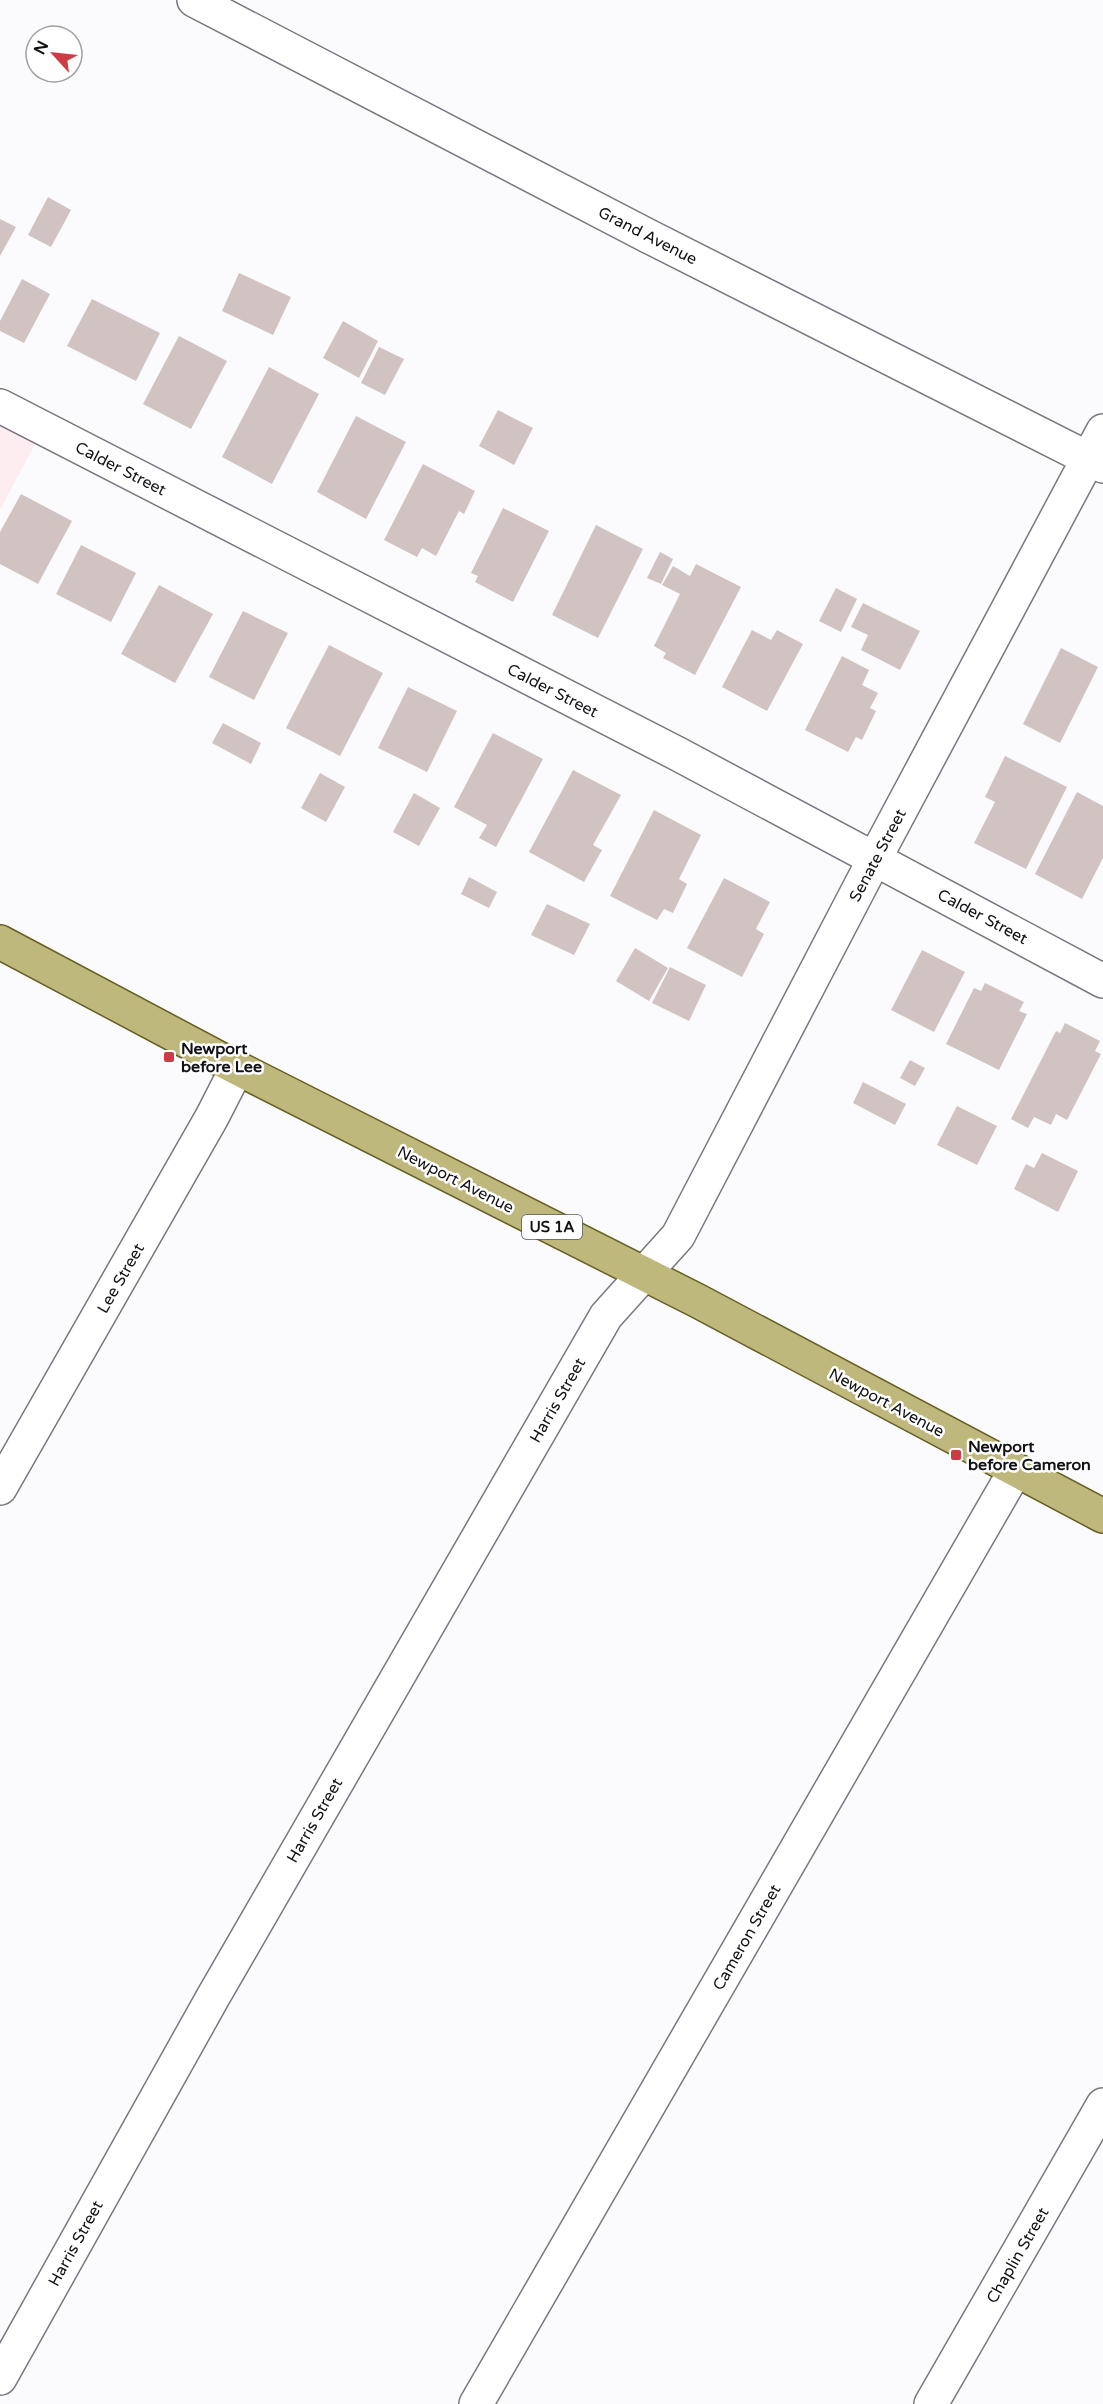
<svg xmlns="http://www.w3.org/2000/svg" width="1103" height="2404" font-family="'Varela Round',sans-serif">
<rect width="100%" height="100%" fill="#fbfbfe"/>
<!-- commercial -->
<polygon fill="#fdedf1" points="0,400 43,429 0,510"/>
<!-- building -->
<g fill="#d1c3c1">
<polygon points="48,197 71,210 51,247 28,235"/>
<polygon points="0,219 16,227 0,256"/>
<polygon points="239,273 291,297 273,335 222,311"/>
<polygon points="22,279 50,294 24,343 0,331 0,321"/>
<polygon points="92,299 160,333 136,381 67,346"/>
<polygon points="343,321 378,341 359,378 323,358"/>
<polygon points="179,336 227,361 191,429 143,404"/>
<polygon points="379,347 404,359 385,395 361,383"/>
<polygon points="269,367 319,394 272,484 222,457"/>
<polygon points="498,410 533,428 514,465 479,446"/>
<polygon points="356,416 406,442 366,519 317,492"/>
<polygon points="423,464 475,491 464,514 459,511 436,556 422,548 417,557 384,540"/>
<polygon points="21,494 72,521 38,584 0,564 0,532"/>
<polygon points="503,508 549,531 513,602 475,582 478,576 471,573"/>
<polygon points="596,525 643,549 598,638 552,615"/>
<polygon points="81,545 136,573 111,622 56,594"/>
<polygon points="660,552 673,559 661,584 647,578"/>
<polygon points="696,564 741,587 695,675 663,658 666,653 654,646 680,594 662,585 673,566 690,576"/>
<polygon points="159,585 213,614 175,683 121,654"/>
<polygon points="836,588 857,599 841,632 819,621"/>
<polygon points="863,603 920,631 900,670 861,650 868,635 851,627"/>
<polygon points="243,611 288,633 254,700 209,677"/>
<polygon points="752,630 771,640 777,630 803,644 767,711 722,687"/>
<polygon points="329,645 383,673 340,756 286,728"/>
<polygon points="1061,648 1098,667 1060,743 1023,724"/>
<polygon points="842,656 869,670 862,685 878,693 870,708 876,711 862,740 856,737 848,752 805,730"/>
<polygon points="408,687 457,711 427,772 378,748"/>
<polygon points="223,723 261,743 251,764 212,743"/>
<polygon points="493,733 543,759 496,847 479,838 487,825 454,807"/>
<polygon points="1005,756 1067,787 1026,869 974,843 995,802 985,797"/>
<polygon points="573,770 621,795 593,845 602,850 584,882 529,852"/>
<polygon points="320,773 345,787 326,822 301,808"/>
<polygon points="1077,792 1103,806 1103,858 1082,899 1035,874"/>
<polygon points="414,793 440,808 419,846 393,832"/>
<polygon points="654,810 701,835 679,879 687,884 673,913 664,909 657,920 610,896"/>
<polygon points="469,877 497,892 489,908 461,894"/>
<polygon points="724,878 770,902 756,929 764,934 742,977 687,948"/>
<polygon points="547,904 590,924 574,955 531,935"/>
<polygon points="635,948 668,968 649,1001 616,981"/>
<polygon points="922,950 965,972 934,1032 891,1010"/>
<polygon points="670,967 706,985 689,1021 652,1003"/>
<polygon points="985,983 1024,1002 1019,1011 1027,1014 999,1070 946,1044 974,988 981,991"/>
<polygon points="1065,1023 1100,1041 1095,1051 1101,1054 1067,1120 1056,1114 1051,1125 1034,1117 1028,1128 1011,1119 1056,1031 1060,1033"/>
<polygon points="910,1060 925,1068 915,1086 900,1078"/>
<polygon points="863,1082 906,1104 895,1125 853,1103"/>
<polygon points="957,1106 997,1126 977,1165 937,1145"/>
<polygon points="1042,1153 1078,1171 1058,1212 1014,1189 1026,1164 1034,1168"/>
</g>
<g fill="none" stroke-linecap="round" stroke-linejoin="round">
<defs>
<g id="minor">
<polyline points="194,0 648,236 1103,466"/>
<polyline points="0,406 678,754 1103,981"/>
<polyline points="0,1488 212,1117 237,1068"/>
<polyline points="0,2378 213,1997 606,1316 678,1236 875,858 1103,431"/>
<polyline points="476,2404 1015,1471"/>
<polyline points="931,2404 1103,2105"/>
</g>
<polyline id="major" points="0,942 237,1068 698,1301 1103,1516"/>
</defs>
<!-- minor casing -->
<use href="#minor" stroke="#787882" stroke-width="36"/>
<!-- major casing -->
<use href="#major" stroke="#665f21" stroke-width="36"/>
<!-- minor -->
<use href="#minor" stroke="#fff" stroke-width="33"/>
<!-- major -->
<use href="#major" stroke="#bfb87d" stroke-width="33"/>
</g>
<!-- markers -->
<g fill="#cc3c42" stroke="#fff" stroke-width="2">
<rect x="163" y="1051" width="12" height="12" rx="3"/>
<rect x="950" y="1449" width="12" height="12" rx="3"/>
</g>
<g text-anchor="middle" stroke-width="5" stroke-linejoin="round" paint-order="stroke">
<!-- shield labels -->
<rect fill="#fff" stroke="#59595c" stroke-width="1.5" x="522" y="1215" width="60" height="24" rx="4.5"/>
<g font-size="15" font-weight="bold" fill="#121216">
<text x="552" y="1232">US 1A</text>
</g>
<!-- street labels -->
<g font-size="16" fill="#121216" stroke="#fff">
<text transform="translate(648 235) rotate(27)" y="6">Grand Avenue</text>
<text transform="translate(121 468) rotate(27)" y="6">Calder Street</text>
<text transform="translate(553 690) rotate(27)" y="6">Calder Street</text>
<text transform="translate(877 855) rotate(-62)" y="6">Senate Street</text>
<text transform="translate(983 916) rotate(28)" y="6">Calder Street</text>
<text transform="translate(456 1179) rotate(27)" y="6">Newport Avenue</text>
<text transform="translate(120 1278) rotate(-60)" y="6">Lee Street</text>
<text transform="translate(557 1400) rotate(-60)" y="6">Harris Street</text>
<text transform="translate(887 1402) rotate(28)" y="6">Newport Avenue</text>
<text transform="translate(314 1820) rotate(-60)" y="6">Harris Street</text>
<text transform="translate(746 1937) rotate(-60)" y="6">Cameron Street</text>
<text transform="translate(75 2243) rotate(-61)" y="6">Harris Street</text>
<text transform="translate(1017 2255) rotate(-60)" y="6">Chaplin Street</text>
</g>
<!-- poi labels -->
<g font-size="16" font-weight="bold" fill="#121216" stroke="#fff" text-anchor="start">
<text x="181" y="1054">Newport<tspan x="181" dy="18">before Lee</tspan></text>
<text x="968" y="1452">Newport<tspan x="968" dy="18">before Cameron</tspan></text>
</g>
</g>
<!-- north arrow -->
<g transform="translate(54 54) rotate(297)"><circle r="28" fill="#ffffff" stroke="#a0a0a2" stroke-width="1.5"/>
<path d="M0-4.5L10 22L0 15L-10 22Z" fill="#cc3c42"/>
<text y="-9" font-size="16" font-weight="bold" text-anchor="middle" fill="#121216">N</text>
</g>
</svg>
